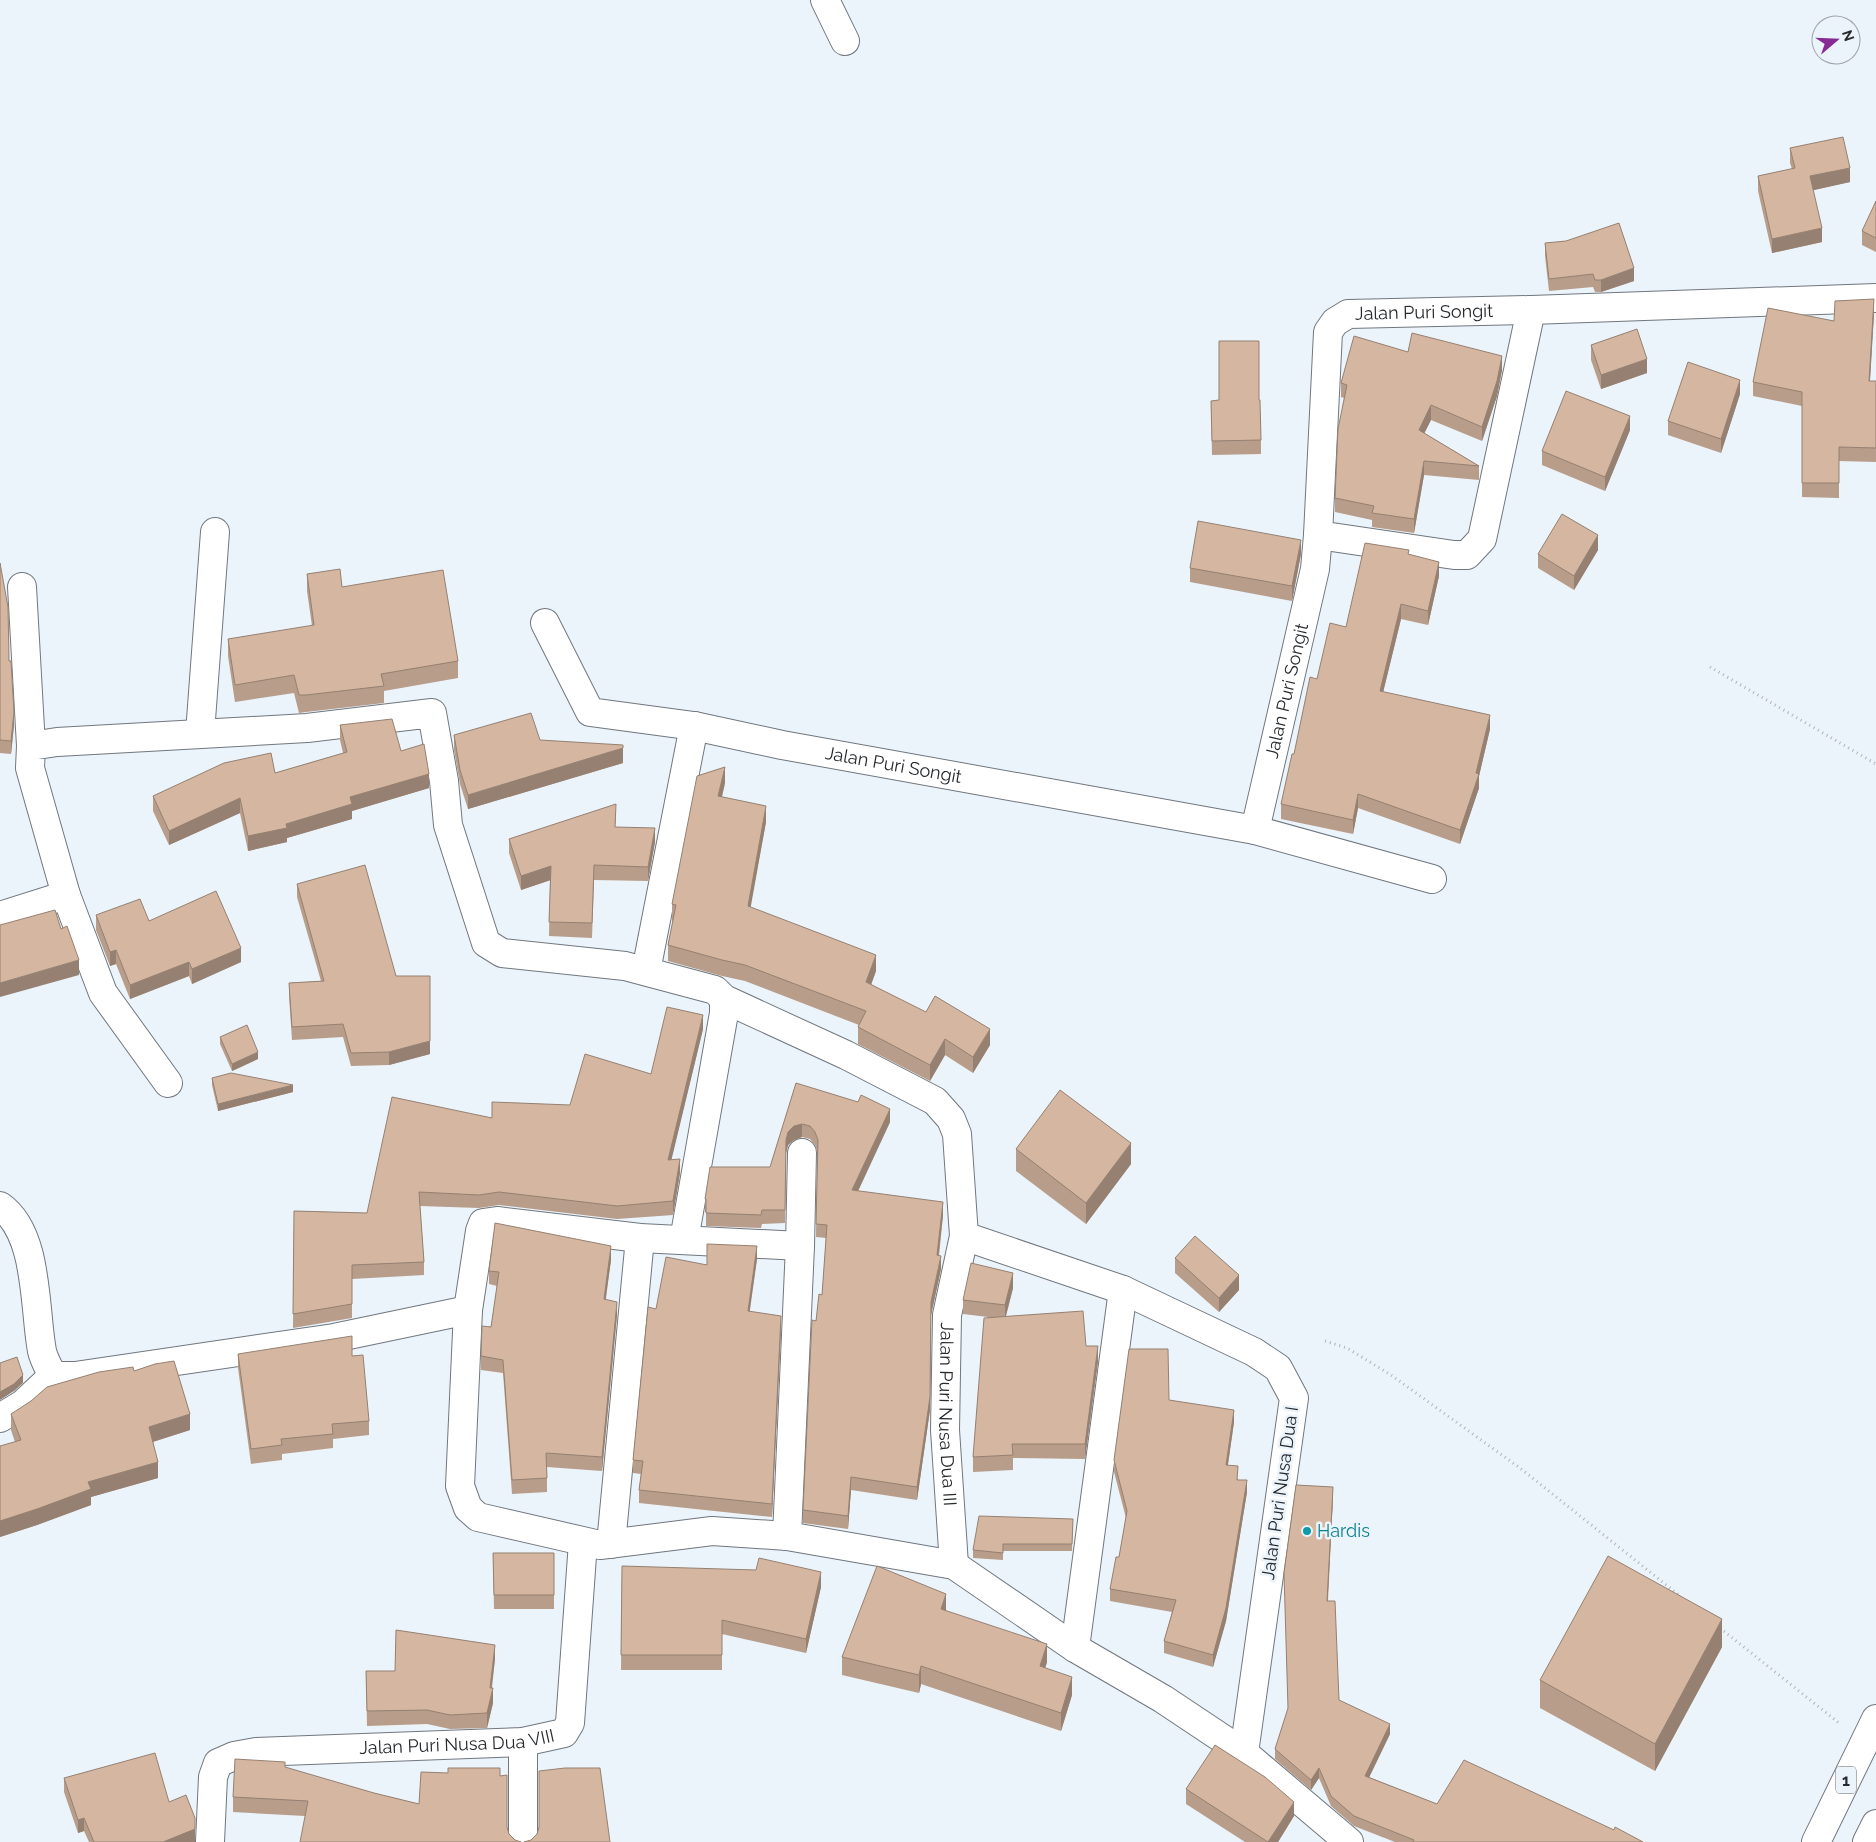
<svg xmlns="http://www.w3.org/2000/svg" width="1876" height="1842" font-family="Raleway,sans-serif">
<rect width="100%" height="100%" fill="#ebf3fb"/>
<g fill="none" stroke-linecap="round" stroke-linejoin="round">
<defs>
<g id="minor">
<polyline points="825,0 845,41"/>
<polyline points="1318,535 1454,555 1467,555 1482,539 1531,310"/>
<polyline points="22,587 31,746"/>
<path id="s1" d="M545,623l45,89 104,14 88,19 473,85 60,-261 3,-34 10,-203 7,-10 13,-8 183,-4 345,-12"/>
<polyline points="200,733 215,532"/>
<polyline points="1255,830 1432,879"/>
<polyline points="0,916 66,895"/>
<polyline points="646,971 694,726"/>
<path id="s2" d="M168,1083l-65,-90 -37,-98 -36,-127 1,-22 26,-4 250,-14 125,-15 12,68 4,44 38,118 16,10 123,13 90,24 9,9 122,56 89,46 16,18 6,15 7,102 -17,79 -2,115 9,135"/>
<path d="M0,1206c39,27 34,103 42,145 2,9 7,17 11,25h22l259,-38 134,-28"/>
<polyline points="964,1236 1123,1290 1254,1352 1278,1368 1294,1398 1244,1753"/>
<polyline points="684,1240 724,1013 724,999"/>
<polyline points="800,1246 640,1238 497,1221 483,1223 480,1231 468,1310 460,1486 468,1508 478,1517 600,1545 712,1531 787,1536 954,1565 1075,1648 1163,1699 1244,1753 1349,1842"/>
<polyline points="0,1418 23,1404 53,1376"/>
<polyline points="787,1536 800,1246 802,1153"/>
<polyline points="611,1544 640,1238"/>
<polyline points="1075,1648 1123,1290"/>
<polyline points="523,1742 523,1842"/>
<path id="s3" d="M210,1842l3,-65 5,-14 16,-7 22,-4 267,-10 41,-9 6,-10 13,-181"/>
</g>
<g id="trunk">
<polyline points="1816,1842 1876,1719"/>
<polyline points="1867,1842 1876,1824"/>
</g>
</defs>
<!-- minor casing -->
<use href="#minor" stroke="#70777e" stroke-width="30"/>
<!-- trunk casing -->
<use href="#trunk" stroke="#70777e" stroke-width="30"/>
<!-- path -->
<g stroke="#aeb4ba" stroke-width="3" stroke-dasharray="1 4" stroke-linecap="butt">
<polyline points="1710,667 1876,764"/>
<polyline points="1325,1341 1347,1348 1391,1375 1520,1468 1680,1596"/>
<polyline points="1720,1628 1839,1723"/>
</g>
<!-- minor -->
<use href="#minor" stroke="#fff" stroke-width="28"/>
<!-- trunk -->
<use href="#trunk" stroke="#fff" stroke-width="28"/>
</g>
<!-- wall -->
<g fill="#b79d8a">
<polygon points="1790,148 1850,182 1813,190 1822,242 1772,253 1758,191 1758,176 1792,169 1790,163"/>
<polygon points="1876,201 1876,252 1862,245 1862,231"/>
<polygon points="1545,243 1634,281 1601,292 1595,292 1593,287 1549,291 1545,256"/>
<polygon points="1874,314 1870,381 1876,381 1876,462 1839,461 1839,498 1802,497 1802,406 1753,396 1753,382 1834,321"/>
<polygon points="1591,345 1647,373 1601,389 1591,360"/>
<polygon points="1408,352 1502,370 1497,396 1482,441 1431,420 1424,433 1479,466 1479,480 1424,475 1414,533 1372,527 1372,520 1335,512 1335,498 1344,398 1341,397 1341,383"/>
<polygon points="1740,394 1721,453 1668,435 1668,421"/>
<polygon points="1259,400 1261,440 1261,454 1212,455 1211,401"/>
<polygon points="1630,430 1605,491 1542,465 1542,451"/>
<polygon points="1598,550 1574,590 1538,568 1538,554"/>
<polygon points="1301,554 1292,601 1190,582 1190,568"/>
<polygon points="1409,555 1439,576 1428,625 1401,619 1383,692 1490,729 1479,776 1479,788 1460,844 1358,808 1353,834 1281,819 1281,804 1294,754 1346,627"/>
<polygon points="0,563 9,661 14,725 11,754 0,753"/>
<polygon points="307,574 342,587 458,661 458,678 384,691 384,703 306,712 299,713 294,693 235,702 228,656 228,639 312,626 307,591"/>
<polygon points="340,725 401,751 429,788 352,811 352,819 287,838 287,842 248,851 240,813 169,845 153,811 153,796 275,773 343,753 340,740"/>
<polygon points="454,735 540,740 623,763 468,809 460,784 454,750"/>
<polygon points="725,783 722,797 766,822 750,907 876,971 871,985 990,1045 973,1073 945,1055 930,1081 858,1044 858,1027 859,1025 745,981 722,976 668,961 668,945 673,921 672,921 672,904"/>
<polygon points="616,819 615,827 655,842 648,881 594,880 592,938 549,936 550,880 521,890 509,853 509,839"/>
<polygon points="297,884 396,976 430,1054 389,1065 351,1066 343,1037 292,1040 289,996 289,983 321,981 297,897"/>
<polygon points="96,915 149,921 241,962 192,984 189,976 130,999 116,964 110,966 96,930"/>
<polygon points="703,1029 671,1160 680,1173 673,1215 617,1219 499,1205 479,1208 420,1206 424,1262 424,1275 352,1279 352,1318 293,1328 294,1211 367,1213 492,1118 570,1105 651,1074"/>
<polygon points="220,1037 258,1059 232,1071 220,1044"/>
<polygon points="212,1078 293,1092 218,1111 212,1085"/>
<polygon points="796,1083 890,1122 858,1191 943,1215 939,1256 941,1269 931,1315 930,1410 917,1500 851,1490 848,1529 803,1523 803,1510 816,1321 822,1295 826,1238 816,1237 817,1152 815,1145 810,1139 802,1137 794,1140 788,1145 786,1153 785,1223 762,1224 761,1228 706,1226 706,1212 705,1212 705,1199 770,1167"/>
<polygon points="1016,1149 1131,1164 1086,1224 1016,1171"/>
<polygon points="1175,1258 1239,1290 1219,1312 1175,1273"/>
<polygon points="757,1259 749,1311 781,1329 772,1517 639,1503 639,1490 641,1474 633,1473 633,1460 656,1309 707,1265"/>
<polygon points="611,1260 605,1300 617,1315 602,1471 547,1467 547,1492 512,1494 503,1373 481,1370 481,1356 491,1327 497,1286 489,1284 489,1271"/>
<polygon points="1013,1288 1006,1316 1086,1346 1098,1361 1085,1459 1013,1458 1013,1470 973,1472 973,1457 988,1317 963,1314 963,1300"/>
<polygon points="238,1354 352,1356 369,1421 369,1435 333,1439 333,1448 282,1454 282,1460 251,1464 238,1368"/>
<polygon points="134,1371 190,1430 153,1442 158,1478 91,1497 91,1505 37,1525 0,1537 0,1446 15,1442 11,1430 11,1414"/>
<polygon points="1169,1400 1234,1422 1228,1465 1247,1492 1226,1621 1213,1667 1164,1653 1164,1641 1172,1612 1110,1601 1110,1589 1119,1557 1126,1518 1114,1472 1114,1460"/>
<polygon points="1333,1497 1328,1601 1339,1700 1390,1734 1369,1777 1437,1804 1614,1830 1643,1842 1395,1842 1354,1826 1331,1806 1319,1778 1311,1790 1275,1759 1275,1749 1288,1709"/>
<polygon points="1073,1519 1072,1551 1003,1551 1003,1560 973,1558 973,1550"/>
<polygon points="493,1553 554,1553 554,1609 494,1609"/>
<polygon points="622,1566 821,1587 806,1653 722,1634 722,1670 621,1670"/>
<polygon points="946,1611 1047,1662 1045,1668 1072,1695 1061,1731 921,1684 919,1693 842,1675 842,1657"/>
<polygon points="1722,1647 1655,1771 1540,1708 1540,1680"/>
<polygon points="495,1659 492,1688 493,1703 487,1728 450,1729 427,1724 367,1726 366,1671 395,1671"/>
<polygon points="285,1768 374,1793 419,1804 500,1776 507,1827 233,1812 233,1797"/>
<polygon points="64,1778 195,1842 89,1842 84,1831 78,1833 64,1792"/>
<polygon points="1186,1789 1294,1816 1278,1842 1245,1842 1186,1804"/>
</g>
<!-- shaded-wall -->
<g fill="#958071">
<polygon points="1850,168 1850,182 1810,191 1810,176"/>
<polygon points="1822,228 1822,242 1772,253 1772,239"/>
<polygon points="1634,268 1634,281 1601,292 1601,280"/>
<polygon points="1874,299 1874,314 1869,395 1869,381"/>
<polygon points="1502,356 1502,370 1497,396 1482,441 1482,427"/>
<polygon points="1647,359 1647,373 1601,389 1601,375"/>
<polygon points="1740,380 1740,394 1721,453 1721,439"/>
<polygon points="1431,405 1431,420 1419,444 1419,430"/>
<polygon points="1630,416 1630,430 1605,491 1605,477"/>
<polygon points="1424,461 1424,475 1414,533 1414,519"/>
<polygon points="1598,535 1598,550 1574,590 1574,576"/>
<polygon points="1301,540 1301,554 1292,601 1292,586"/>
<polygon points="1439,562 1439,576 1428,625 1428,611"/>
<polygon points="1401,604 1401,619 1380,705 1380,691"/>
<polygon points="14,712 14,725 11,754 11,741"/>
<polygon points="1490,715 1490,729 1479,776 1479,788 1460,844 1460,830 1476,773"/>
<polygon points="623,748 623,763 468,809 468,795"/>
<polygon points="725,767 725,783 718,812 718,796"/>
<polygon points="429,774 429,788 352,811 352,819 287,838 287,842 248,851 248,836 286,824 350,797"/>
<polygon points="1358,794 1358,808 1353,834 1353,820"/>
<polygon points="240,798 240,813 169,845 169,831"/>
<polygon points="766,806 766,822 748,922 748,906"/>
<polygon points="655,828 655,842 648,881 648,867"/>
<polygon points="551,866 551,880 521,890 521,876"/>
<polygon points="241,948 241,962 192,984 192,969"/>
<polygon points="116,950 116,964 110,966 110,952"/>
<polygon points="876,955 876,971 866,998 866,982"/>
<polygon points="79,960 79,975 0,997 0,983"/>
<polygon points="189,962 189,976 130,999 130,985"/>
<polygon points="703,1015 703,1029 668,1174 668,1160"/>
<polygon points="990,1029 990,1045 973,1073 973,1057"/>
<polygon points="945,1039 945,1055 930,1081 930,1065"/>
<polygon points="430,1041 430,1054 389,1065 389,1052"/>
<polygon points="258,1052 258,1059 232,1071 232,1064"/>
<polygon points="293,1085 293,1092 218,1111 218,1104"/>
<polygon points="890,1109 890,1122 852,1204 852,1190"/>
<polygon points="802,1124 802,1137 794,1140 788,1145 786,1153 785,1223 786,1140 788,1132 794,1126"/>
<polygon points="1131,1143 1131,1164 1086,1224 1086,1203"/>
<polygon points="680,1159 680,1173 673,1215 673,1201"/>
<polygon points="943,1202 943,1215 937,1268 937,1255"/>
<polygon points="611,1246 611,1260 604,1313 604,1299"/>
<polygon points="757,1246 757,1259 748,1324 748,1311"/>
<polygon points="941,1256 941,1269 931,1315 930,1410 917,1500 917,1487 931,1302"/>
<polygon points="1013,1273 1013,1288 1005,1319 1005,1305"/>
<polygon points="1239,1275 1239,1290 1219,1312 1219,1298"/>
<polygon points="617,1302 617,1315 602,1471 602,1457"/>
<polygon points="781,1316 781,1329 772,1517 772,1504"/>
<polygon points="1098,1346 1098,1361 1085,1459 1085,1444"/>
<polygon points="23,1375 23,1383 14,1391 0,1400 0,1392"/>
<polygon points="1234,1410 1234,1422 1226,1477 1226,1465"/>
<polygon points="190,1414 190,1430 149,1443 149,1427"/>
<polygon points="158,1462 158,1478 91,1497 91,1505 37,1525 0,1537 0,1521 88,1482"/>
<polygon points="851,1477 851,1490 848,1529 848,1516"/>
<polygon points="1247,1480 1247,1492 1226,1621 1213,1667 1213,1655"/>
<polygon points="1333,1487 1333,1497 1327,1611 1327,1601"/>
<polygon points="821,1572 821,1587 806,1653 806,1639"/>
<polygon points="946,1594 946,1612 941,1609"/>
<polygon points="1722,1619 1722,1647 1655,1771 1655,1744"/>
<polygon points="1047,1644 1047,1662 1040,1684 1040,1666"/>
<polygon points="495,1645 495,1659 490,1698 493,1688 493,1703 487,1728 487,1713"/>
<polygon points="921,1666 921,1684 919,1693 919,1675"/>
<polygon points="1072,1677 1072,1695 1061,1731 1061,1713"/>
<polygon points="1390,1724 1390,1734 1365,1786 1365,1776"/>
<polygon points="1319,1768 1319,1778 1311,1790 1311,1780"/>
<polygon points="1294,1802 1294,1816 1278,1842 1268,1842"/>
<polygon points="84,1818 84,1831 78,1833 78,1820"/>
<polygon points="195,1818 195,1842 163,1842"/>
</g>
<!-- building -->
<g fill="#d5b7a1" stroke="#958071">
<polygon points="1843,137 1850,168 1810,176 1822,228 1772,239 1758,176 1795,168 1790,148"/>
<polygon points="1876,201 1876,238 1862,231"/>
<polygon points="1619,223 1634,268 1601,280 1595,280 1593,274 1549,279 1545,243 1566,241"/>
<polygon points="1874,299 1869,381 1876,381 1876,448 1839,447 1839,483 1802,483 1802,392 1753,382 1768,308 1834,321 1835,301"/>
<polygon points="1637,329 1647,359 1601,375 1591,345"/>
<polygon points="1412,333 1502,356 1497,381 1482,427 1431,405 1419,430 1479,466 1424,461 1414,519 1372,513 1374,506 1335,498 1338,429 1347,385 1341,383 1354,336 1408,352"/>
<polygon points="1219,341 1259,341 1259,400 1260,400 1261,440 1212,441 1211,401 1219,400"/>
<polygon points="1688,362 1740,380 1721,439 1668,421"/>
<polygon points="1566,391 1630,416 1605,477 1542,451"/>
<polygon points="1562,514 1598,535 1574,576 1538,554"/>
<polygon points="1198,521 1301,540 1292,586 1190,568"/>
<polygon points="1365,543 1409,550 1408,554 1439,562 1428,611 1401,604 1380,691 1490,715 1476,773 1479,774 1460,830 1358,794 1353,820 1281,804 1292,754 1294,754 1310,677 1317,679 1330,623 1346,627"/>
<polygon points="0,563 8,607 9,661 11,661 14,712 11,741 0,740"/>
<polygon points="340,569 342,587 443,570 458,661 381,674 384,686 306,695 299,695 294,675 235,685 228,639 314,625 307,574"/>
<polygon points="531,713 540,740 623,745 623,748 468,795 460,770 454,735"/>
<polygon points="392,719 401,751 424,744 429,774 350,797 352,804 286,824 287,828 248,836 240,798 169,831 153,796 224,763 271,753 275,773 347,752 340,725"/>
<polygon points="725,767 718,796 766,806 748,906 876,955 866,982 926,1012 935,996 990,1029 973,1057 945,1039 930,1065 858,1027 866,1011 745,965 722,960 668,945 676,905 672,904 697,776"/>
<polygon points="616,804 615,827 655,828 648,867 594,865 592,923 549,922 551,866 521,876 509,839"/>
<polygon points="365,865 396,976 430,976 430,1041 389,1052 351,1053 343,1024 292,1027 289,983 324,981 297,884"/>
<polygon points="216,891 241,948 192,969 189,962 130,985 116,950 110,952 96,915 140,899 149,921"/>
<polygon points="55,910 61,929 67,926 79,960 0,983 0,925"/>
<polygon points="667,1007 703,1015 668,1160 680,1159 673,1201 617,1206 499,1192 479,1195 419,1192 424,1262 352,1265 352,1304 293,1314 294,1211 367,1213 392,1097 492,1118 492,1102 570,1105 585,1054 651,1074"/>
<polygon points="247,1025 258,1052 232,1064 220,1037"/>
<polygon points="231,1073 293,1085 218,1104 212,1078"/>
<polygon points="796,1083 858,1102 861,1095 890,1109 852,1190 943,1202 937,1255 941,1256 931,1302 930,1397 917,1487 851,1477 848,1516 803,1510 812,1320 816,1321 819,1294 822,1295 827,1225 816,1224 818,1140 815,1132 810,1126 802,1124 794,1126 788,1132 786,1140 785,1210 762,1210 761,1215 706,1213 706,1199 705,1199 710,1167 770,1167"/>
<polygon points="1060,1090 1131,1143 1086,1203 1016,1149"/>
<polygon points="495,1223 611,1246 604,1299 617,1302 602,1457 546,1453 547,1478 512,1480 503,1360 481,1356 482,1326 491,1327 499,1272 489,1271"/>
<polygon points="1195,1236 1239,1275 1219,1298 1175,1258"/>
<polygon points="707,1244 757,1246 748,1311 781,1316 772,1504 639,1490 643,1461 633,1460 648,1307 656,1309 666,1257 707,1265"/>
<polygon points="971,1263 1013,1273 1005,1305 963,1300"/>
<polygon points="1083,1311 1086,1346 1098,1346 1085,1444 1012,1444 1013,1455 973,1457 984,1318"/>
<polygon points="352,1336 352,1356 363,1355 369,1421 332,1424 333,1434 281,1439 282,1445 251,1449 238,1354"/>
<polygon points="1129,1349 1168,1349 1169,1400 1234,1410 1226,1465 1238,1466 1237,1480 1247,1480 1226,1608 1213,1655 1164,1641 1176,1600 1110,1589 1116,1557 1119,1557 1127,1511 1114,1460"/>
<polygon points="17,1357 23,1375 14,1384 0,1392 0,1363"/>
<polygon points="174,1361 190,1414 149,1427 158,1462 88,1482 91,1489 37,1509 0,1521 0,1446 21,1440 11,1414 31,1401 47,1387 99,1372 133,1367 134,1371 155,1364"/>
<polygon points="1296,1485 1333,1487 1327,1601 1335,1601 1339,1700 1390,1724 1365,1776 1437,1804 1464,1760 1614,1830 1615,1827 1643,1842 1413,1842 1414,1840 1354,1816 1331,1796 1319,1768 1311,1780 1275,1749 1288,1708 1284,1573"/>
<polygon points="979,1516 1073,1519 1072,1544 1003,1544 1003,1553 973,1550"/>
<polygon points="493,1553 554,1553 554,1595 494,1595"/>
<polygon points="1608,1556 1722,1619 1655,1744 1540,1680"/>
<polygon points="759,1558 821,1572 806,1639 722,1620 722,1655 621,1655 622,1566 756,1570"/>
<polygon points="877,1566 946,1594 941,1609 1047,1644 1040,1666 1072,1677 1061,1713 921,1666 919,1675 842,1657"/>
<polygon points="396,1630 495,1645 490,1688 493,1688 487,1713 450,1715 427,1710 367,1711 366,1671 395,1671"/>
<polygon points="1215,1745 1265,1777 1294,1802 1268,1842 1186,1789"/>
<polygon points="155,1753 169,1802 186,1795 195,1818 195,1829 163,1842 94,1842 84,1818 78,1820 64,1778"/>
<polygon points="235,1759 285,1762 285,1767 374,1793 419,1804 421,1772 448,1773 448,1768 500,1768 500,1776 507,1775 507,1827 509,1834 515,1840 521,1842 300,1842 308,1801 233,1797"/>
<polygon points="565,1768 600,1768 610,1842 524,1842 531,1840 537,1834 539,1827 539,1771"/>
</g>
<!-- markers -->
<circle fill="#0f9aa8" stroke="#ebf3fb" stroke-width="2" cx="1307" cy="1531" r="5"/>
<g text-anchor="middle" stroke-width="5" stroke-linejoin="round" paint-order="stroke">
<!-- shield labels -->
<rect fill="#ebf3fb" stroke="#62666b" stroke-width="1" x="1836" y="1766.5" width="20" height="27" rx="4"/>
<g font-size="16" font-weight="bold" fill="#272a2d">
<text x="1846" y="1786">1</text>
</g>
<!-- street labels -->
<g font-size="18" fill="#272a2d" stroke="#ebf3fb">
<text dy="6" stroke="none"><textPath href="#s1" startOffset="1384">Jalan Puri Songit</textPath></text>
<text dy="6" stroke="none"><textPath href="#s1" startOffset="918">Jalan Puri Songit</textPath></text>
<text dy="6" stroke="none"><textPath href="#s1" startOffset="408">Jalan Puri Songit</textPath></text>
<text dy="6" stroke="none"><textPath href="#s2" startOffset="1815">Jalan Puri Nusa Dua III</textPath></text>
<text transform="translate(1280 1493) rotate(-82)" y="6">Jalan Puri Nusa Dua I</text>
<text dy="6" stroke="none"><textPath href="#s3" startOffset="321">Jalan Puri Nusa Dua VIII</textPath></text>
</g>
<!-- culture labels -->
<g font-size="18" fill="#0d838f" stroke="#ebf3fb" text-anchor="start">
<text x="1317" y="1537">Hardis</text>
</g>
</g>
<!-- north arrow -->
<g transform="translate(1836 40) rotate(71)"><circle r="24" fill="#ebf3fb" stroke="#9da3a9"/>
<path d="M0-4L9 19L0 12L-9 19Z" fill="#882a94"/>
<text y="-8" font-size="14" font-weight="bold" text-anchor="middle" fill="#272a2d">N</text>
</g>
</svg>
